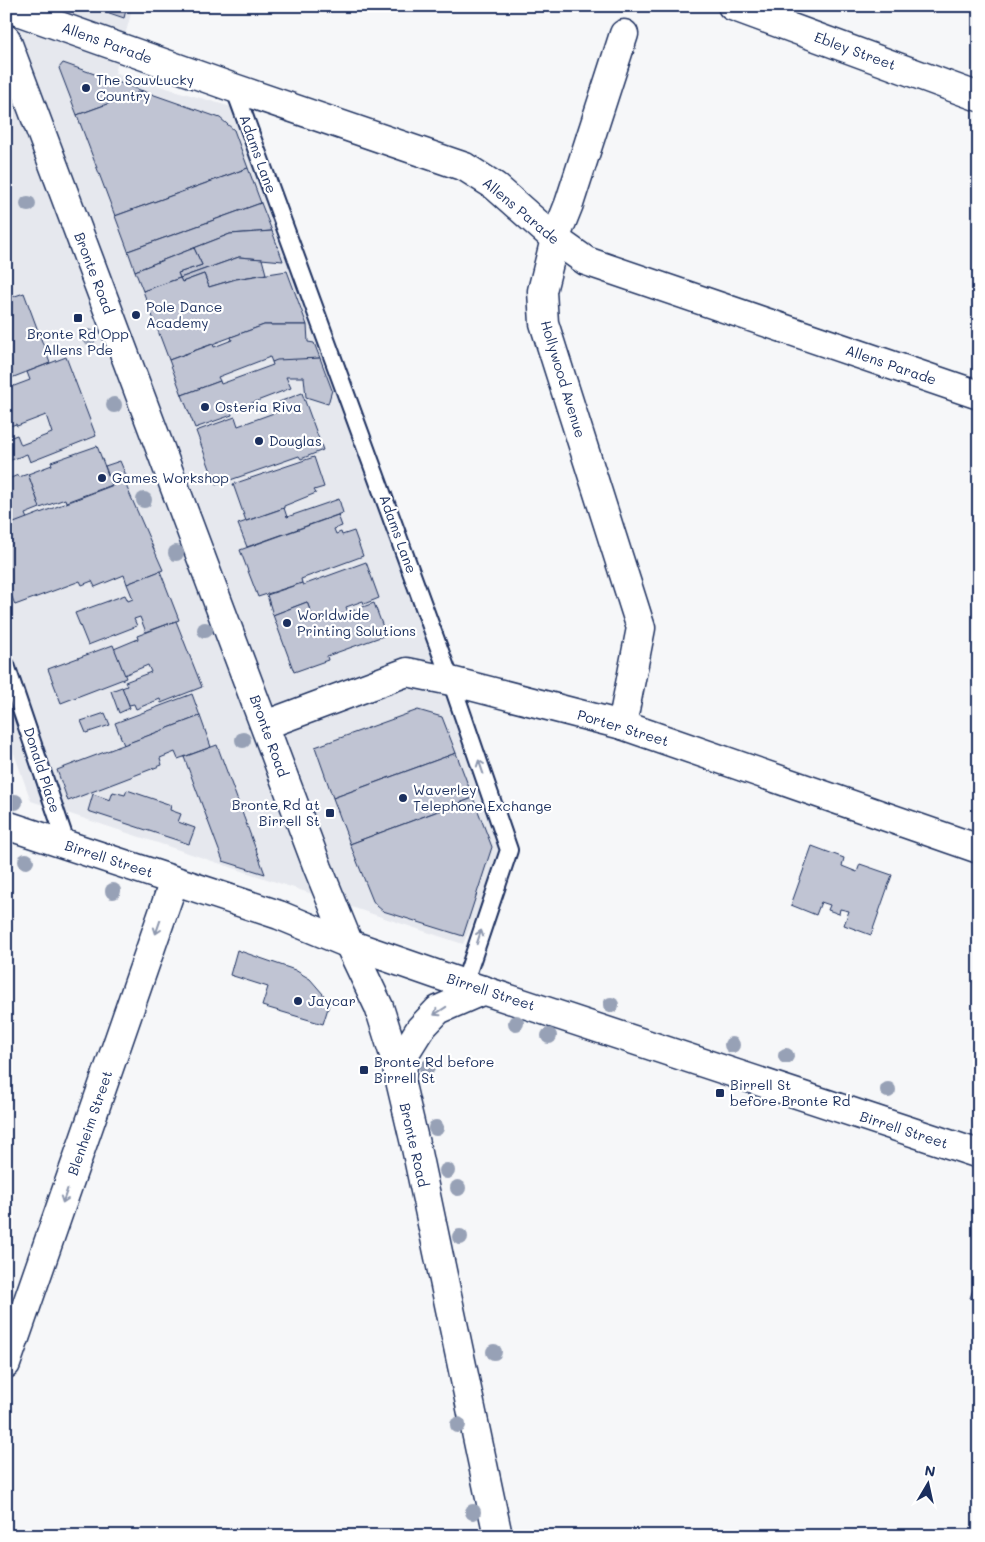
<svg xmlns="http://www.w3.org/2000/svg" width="985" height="1542" font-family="Mali,sans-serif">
<rect width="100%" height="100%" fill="#f6f7f9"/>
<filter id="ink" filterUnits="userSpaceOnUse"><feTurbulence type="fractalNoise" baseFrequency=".02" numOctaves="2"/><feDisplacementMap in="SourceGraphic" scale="10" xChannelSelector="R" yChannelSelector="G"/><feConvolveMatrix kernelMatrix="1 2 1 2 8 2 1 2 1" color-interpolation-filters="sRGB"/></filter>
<g filter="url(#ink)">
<!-- built -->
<polygon fill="#e6e8ee" points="6,6 133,6 115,73 242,110 503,857 463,944 31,801 6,731"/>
<!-- building -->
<g fill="#c0c4d3" stroke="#1b2f5e">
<polygon points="89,6 127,6 124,18"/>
<polygon points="63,63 143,91 77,115 59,68"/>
<polygon points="143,91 220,118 234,130 248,168 115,216 77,115"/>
<polygon points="248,168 261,203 128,251 115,216"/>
<polygon points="261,203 272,231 230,234 135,271 128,251"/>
<polygon points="272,231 283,261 239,257 180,278 178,273 202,265 194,248 230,234"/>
<polygon points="194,248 202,265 178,273 180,278 143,291 135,271"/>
<polygon points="239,257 262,259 266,274 236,279 209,287 204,274 182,282 180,278"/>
<polygon points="287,271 307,325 264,325 169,360 143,291 180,278 182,282 204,274 209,287 236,279"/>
<polygon points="24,293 50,363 6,380 6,299"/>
<polygon points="264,325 307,325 308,342 314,343 320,358 272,362 270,357 218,377 220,381 182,395 169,360 213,344 214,347 232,340 231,337"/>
<polygon points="66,357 96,436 30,462 27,454 6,462 6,439 17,435 21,445 52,433 46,415 17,426 16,424 10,426 6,417 6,389 30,380 27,372"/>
<polygon points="320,358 332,390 328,404 306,397 304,377 286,377 291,388 231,411 232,415 195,428 182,395 220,381 221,384 273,365 272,362 277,360"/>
<polygon points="302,393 323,450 301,459 299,456 216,485 196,431 235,417 238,426 282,410 279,402"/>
<polygon points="97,446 112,485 66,502 65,499 40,508 28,474 52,465 51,462"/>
<polygon points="314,457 324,487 314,490 316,493 284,506 284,508 246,521 233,484"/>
<polygon points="120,461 128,480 112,485 105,466"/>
<polygon points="28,474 40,508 25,514 27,519 6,526 6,480 18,475 19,477"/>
<polygon points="124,481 163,570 127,584 124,575 95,587 92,581 82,585 80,581 15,605 12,597 6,599 6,526"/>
<polygon points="339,499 343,513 247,547 238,524 284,508 287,517"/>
<polygon points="338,515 342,526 334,529 336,534 341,532 342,535 354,531 363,556 301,579 302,583 258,597 240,550"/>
<polygon points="366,562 379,598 364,604 363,601 346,607 348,612 315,624 307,602 273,615 267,595 302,583 303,585"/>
<polygon points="160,571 179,620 146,632 140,617 134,619 137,626 88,645 75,613 125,595 128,601 133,599 127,584"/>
<polygon points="307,602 315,624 374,603 386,635 327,656 328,660 294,672 273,615"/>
<polygon points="176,621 202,687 161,703 160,699 136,709 134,704 129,705 122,688 127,686 125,682 151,672 148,665 124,675 114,649 138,639 137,636"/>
<polygon points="113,645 126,678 61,703 48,669"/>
<polygon points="122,687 130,708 119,713 111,691"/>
<polygon points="192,694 200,716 124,745 115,723"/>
<polygon points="418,710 442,717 456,753 333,798 315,747"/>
<polygon points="105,713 110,725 86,733 81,721"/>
<polygon points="200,716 211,747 178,759 175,752 160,758 162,765 68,801 57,770"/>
<polygon points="217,745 236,796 265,874 223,861 184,757"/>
<polygon points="456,753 473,798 350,844 333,798"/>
<polygon points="127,790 171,805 170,810 181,814 178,822 195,828 189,844 88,811 93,794 110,800 113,792 125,795"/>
<polygon points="473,798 492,847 463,936 383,911 377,906 373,901 350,844"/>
<polygon points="812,846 844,858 842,866 857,872 860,864 892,875 871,935 844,925 849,911 840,909 839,914 828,910 830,905 821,902 816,915 791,905"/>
<polygon points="237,950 295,970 310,979 323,994 329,1005 323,1024 262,1006 268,987 230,975"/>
<polygon points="979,1273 979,1301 970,1298"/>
</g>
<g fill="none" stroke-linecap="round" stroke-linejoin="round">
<defs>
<g id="lane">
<polyline points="234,88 451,681 509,850 464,984"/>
<polyline points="6,665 67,845"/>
</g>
<g id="street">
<polyline points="732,6 979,97"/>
<polyline points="6,7 234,88 465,167 495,186 555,239 586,261 979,395"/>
<polyline points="265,725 407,672 451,681 622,725 979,849"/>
<polyline points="622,725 641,628 544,323 542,291 555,239 569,204 624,34"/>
<polyline points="6,1364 174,881"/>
</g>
<g id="secondary">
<polyline points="6,39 318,868 349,944 379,1007 394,1055 416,1148 498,1536"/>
<polyline points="6,825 279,915 349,944 464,984 979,1154"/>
<polyline points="401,1079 405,1053 420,1029 438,1010 484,990"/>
</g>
</defs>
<!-- lane casing -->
<use href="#lane" stroke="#1b2f5e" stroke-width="20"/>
<!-- street casing -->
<use href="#street" stroke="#1b2f5e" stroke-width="31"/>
<!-- secondary casing -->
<use href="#secondary" stroke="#1b2f5e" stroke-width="31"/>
<!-- lane -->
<use href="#lane" stroke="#fff" stroke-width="16"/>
<!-- street -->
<use href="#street" stroke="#fff" stroke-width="28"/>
<!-- secondary -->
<use href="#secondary" stroke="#fff" stroke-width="28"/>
</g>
<!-- trees -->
<g fill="#97a1b6">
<circle cx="28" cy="204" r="8"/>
<circle cx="89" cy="337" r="8"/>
<circle cx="114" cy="405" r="8"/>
<circle cx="144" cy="500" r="8"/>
<circle cx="176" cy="553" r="8"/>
<circle cx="205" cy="630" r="8"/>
<circle cx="243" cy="740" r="8"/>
<circle cx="15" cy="802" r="8"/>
<circle cx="26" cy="861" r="8"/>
<circle cx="113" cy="891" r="8"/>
<circle cx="611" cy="1005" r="8"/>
<circle cx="516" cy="1023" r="8"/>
<circle cx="549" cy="1036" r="8"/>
<circle cx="732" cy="1045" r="8"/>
<circle cx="786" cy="1056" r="8"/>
<circle cx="427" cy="1068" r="8"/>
<circle cx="888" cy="1090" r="8"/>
<circle cx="436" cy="1128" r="8"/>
<circle cx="447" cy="1171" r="8"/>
<circle cx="458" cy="1188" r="8"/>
<circle cx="460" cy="1237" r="8"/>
<circle cx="494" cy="1352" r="8"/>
<circle cx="458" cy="1425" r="8"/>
<circle cx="473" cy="1512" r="8"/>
</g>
<!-- one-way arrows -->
<defs><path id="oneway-shaft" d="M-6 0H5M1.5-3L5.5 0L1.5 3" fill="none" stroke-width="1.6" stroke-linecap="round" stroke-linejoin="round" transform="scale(1.25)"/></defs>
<g stroke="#8d97ae">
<use href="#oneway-shaft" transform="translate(481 767) rotate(-109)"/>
<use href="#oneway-shaft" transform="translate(158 927) rotate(109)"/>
<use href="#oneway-shaft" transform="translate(479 937) rotate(-72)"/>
<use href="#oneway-shaft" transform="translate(440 1011) rotate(147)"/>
<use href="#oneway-shaft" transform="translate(65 1196) rotate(109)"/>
</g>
</g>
<!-- markers -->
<g fill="#1b2f5e" stroke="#fff" stroke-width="2">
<circle cx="86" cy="88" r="5"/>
<circle cx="136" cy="315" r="5"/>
<rect x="73" y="313" width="10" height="10" rx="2.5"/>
<circle cx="205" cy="407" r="5"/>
<circle cx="259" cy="441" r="5"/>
<circle cx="102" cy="478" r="5"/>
<circle cx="287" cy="623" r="5"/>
<circle cx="403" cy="798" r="5"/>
<rect x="325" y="808" width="10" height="10" rx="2.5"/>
<circle cx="298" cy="1001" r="5"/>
<rect x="359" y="1065" width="10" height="10" rx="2.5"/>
<rect x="715" y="1088" width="10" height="10" rx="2.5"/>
</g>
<g text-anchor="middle" stroke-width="4.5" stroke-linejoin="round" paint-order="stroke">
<!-- street labels -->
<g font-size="14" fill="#1b2f5e" stroke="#fff">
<text transform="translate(107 43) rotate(20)" y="5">Allens Parade</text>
<text transform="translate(855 51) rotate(20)" y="5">Ebley Street</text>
<text transform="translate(258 154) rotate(70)" y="5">Adams Lane</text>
<text transform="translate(521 211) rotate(40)" y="5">Allens Parade</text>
<text transform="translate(94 273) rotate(69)" y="5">Bronte Road</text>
<text transform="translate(891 365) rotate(19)" y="5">Allens Parade</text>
<text transform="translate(563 379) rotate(73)" y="5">Hollywood Avenue</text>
<text transform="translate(398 534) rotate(70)" y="5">Adams Lane</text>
<text transform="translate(623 728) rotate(17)" y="5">Porter Street</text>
<text transform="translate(269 736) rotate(70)" y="5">Bronte Road</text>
<text transform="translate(42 770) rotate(72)" y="5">Donald Place</text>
<text transform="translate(109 859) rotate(18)" y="5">Birrell Street</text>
<text transform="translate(491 992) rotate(18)" y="5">Birrell Street</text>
<text transform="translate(90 1123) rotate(-71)" y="5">Blenheim Street</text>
<text transform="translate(904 1130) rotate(18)" y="5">Birrell Street</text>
<text transform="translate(414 1145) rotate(77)" y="5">Bronte Road</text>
</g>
<!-- poi labels -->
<g font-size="14" fill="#1b2f5e" stroke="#fff" text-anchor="start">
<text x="96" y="85">The SouvLucky<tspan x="96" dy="16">Country</tspan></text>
<text x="146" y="312">Pole Dance<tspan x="146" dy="16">Academy</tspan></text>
<text x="78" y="339" text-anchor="middle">Bronte Rd Opp<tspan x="78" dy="16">Allens Pde</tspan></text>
<text x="215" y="412">Osteria Riva</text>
<text x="269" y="446">Douglas</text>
<text x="112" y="483">Games Workshop</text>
<text x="297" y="620">Worldwide<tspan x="297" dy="16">Printing Solutions</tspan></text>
<text x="413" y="795">Waverley<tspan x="413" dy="16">Telephone Exchange</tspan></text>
<text x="320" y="810" text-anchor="end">Bronte Rd at<tspan x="320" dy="16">Birrell St</tspan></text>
<text x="308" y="1006">Jaycar</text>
<text x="374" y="1067">Bronte Rd before<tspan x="374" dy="16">Birrell St</tspan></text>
<text x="730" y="1090">Birrell St<tspan x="730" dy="16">before Bronte Rd</tspan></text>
</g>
</g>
<!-- margin -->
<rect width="985" height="1542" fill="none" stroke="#fff" stroke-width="25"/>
<rect x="12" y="12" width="960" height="1517" fill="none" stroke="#1b2f5e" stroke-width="2" filter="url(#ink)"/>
<!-- north arrow -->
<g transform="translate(928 1484) rotate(9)" stroke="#ffffff" stroke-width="4" paint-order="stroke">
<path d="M0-4L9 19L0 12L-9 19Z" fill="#1b2f5e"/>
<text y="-8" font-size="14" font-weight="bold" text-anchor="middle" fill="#1b2f5e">N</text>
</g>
</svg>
